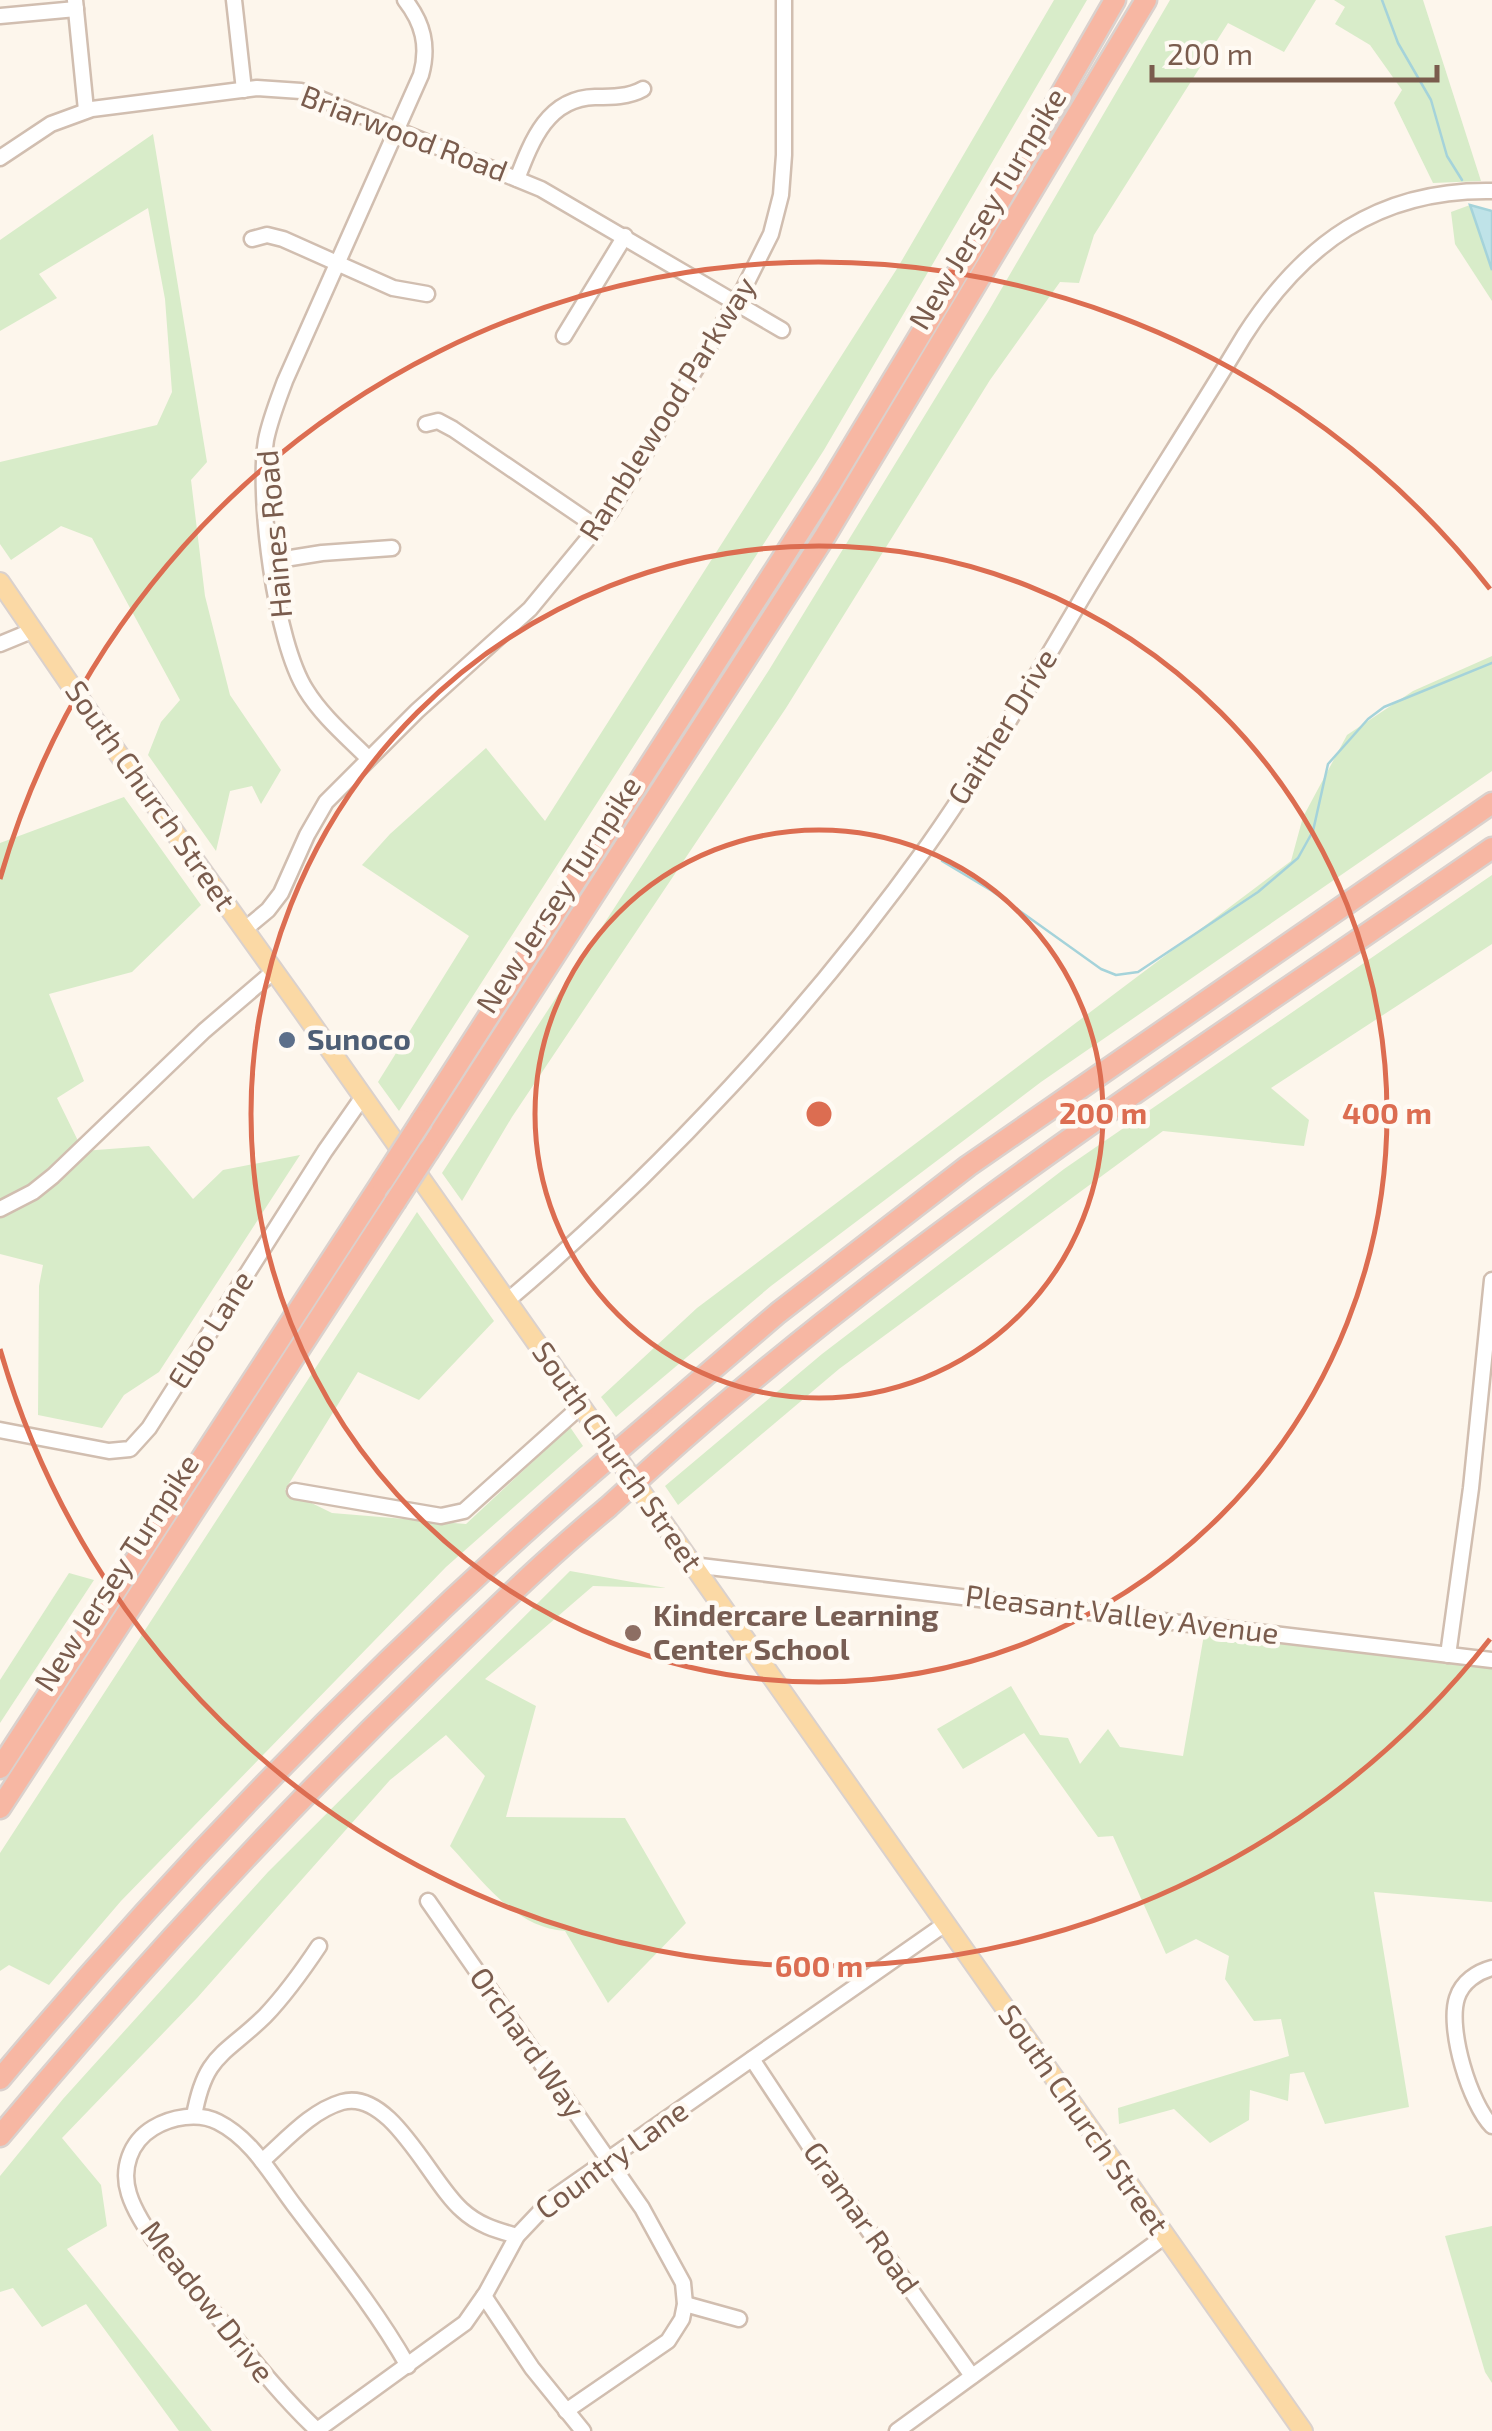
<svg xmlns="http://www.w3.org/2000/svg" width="1492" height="2431" font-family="'Exo 2',sans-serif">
<rect width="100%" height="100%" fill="#fdf6ec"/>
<!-- green -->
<g fill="#d8ecc9">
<polygon points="1054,0 1087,0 824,450 399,1111 378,1082 469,936 362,865 390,834 486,748 545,821 898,267"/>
<polygon points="1170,0 1316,0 1284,52 1228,23 1094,235 1079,283 1060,282 990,380 786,708 512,1117 462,1201 442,1173 769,670 988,312"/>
<polygon points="1334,0 1423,0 1481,181 1433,183 1394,103 1402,90 1370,45 1335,24 1345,7"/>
<polygon points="153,134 207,462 191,480 205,596 230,695 281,770 261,804 252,786 230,791 216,851 148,755 161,722 180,700 92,538 61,526 11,560 0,544 0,462 157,425 172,392 165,299 148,208 39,274 57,298 0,331 0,240"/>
<polygon points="1470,205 1492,270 1492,301 1455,244 1451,212"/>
<polygon points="1492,656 1492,771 1041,1082 771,1286 616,1417 601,1397 697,1308 1291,861 1303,817 1347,735 1413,691"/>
<polygon points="124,797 201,905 132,972 49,994 84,1081 57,1098 83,1151 149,1146 193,1199 223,1170 300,1155 159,1372 124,1395 102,1428 38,1415 39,1286 43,1265 0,1254 0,843"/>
<polygon points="1492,875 1492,944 1271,1088 1309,1120 1304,1146 1163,1131 839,1369 678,1505 665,1486 822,1354 1064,1169"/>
<polygon points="417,1212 494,1321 419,1400 358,1372 285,1490 332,1513 466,1524 570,1427 583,1446 446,1567 121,1901 49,1985 9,1965 0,1971 0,1853"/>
<path d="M570,1571l96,17 -73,-2 -108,93 51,27 -30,111 119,1 61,105 -78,80 -43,-72c-50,-3 -83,-51 -115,-85l35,-70 -39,-41 -56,45 -193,218 -135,140 39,47 6,41 -40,23 145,182h-33l-93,-127 -44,23 -29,-39 -13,4v-116l63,-77 205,-227z"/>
<polygon points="69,1573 94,1580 0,1723 0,1680"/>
<polygon points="1206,1623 1492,1658 1492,1902 1374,1892 1409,2107 1325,2124 1304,2072 1290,2074 1288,2101 1250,2090 1249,2120 1210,2143 1174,2109 1119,2124 1118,2108 1289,2056 1281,2019 1254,2021 1225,1979 1229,1956 1196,1939 1166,1954 1113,1836 1098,1837 1024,1733 963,1769 937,1729 1011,1686 1040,1735 1068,1738 1080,1764 1108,1729 1120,1747 1183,1756"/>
<polygon points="1492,2226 1492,2383 1485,2372 1445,2236"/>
</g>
<!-- water -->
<polygon fill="#bfe3e8" stroke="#a5d3da" stroke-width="2.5" points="1470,205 1492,211 1492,270"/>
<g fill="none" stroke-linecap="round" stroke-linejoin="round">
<!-- stream -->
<g stroke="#a5d3da" stroke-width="2.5">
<polyline points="1382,0 1398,43 1431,100 1447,156 1462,180"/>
<polyline points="942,861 992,891 1101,969 1116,975 1138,972 1258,892 1298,858 1313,831 1328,764 1368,719 1384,707 1492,663"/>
</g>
<defs>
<g id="minor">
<polyline points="75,0 86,110"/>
<polyline points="234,0 244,90"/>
<polyline points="0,16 76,9"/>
<polyline points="0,158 51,124 92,109 257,88 301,91 541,189 782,330"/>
<path d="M517,179c15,-39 31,-81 78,-82 16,0 34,0 48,-8"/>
<polyline points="252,239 267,235 283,239 393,288 427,294"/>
<polyline points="564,336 625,236"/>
<polyline points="426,424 438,421 453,429 598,528"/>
<polyline points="272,561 322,553 392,548"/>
<polyline points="0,644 34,630"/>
<path d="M368,758c-21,-21 -46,-42 -62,-68 -31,-49 -49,-193 -40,-250 4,-20 12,-40 19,-59l136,-306c8,-29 2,-52 -16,-75"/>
<polyline points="244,930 268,910 281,893 307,835 326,802 417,711 530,609 610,512 743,290 771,234 781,195 784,155 784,0"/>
<polyline points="0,1209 33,1192 53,1176 204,1031 274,971"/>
<path d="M507,1301c156,-132 301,-289 421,-456 58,-82 109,-171 160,-257 51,-85 105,-167 156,-252 59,-92 134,-147 248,-145"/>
<polyline points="0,1430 109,1451 130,1449 149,1428 325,1151 362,1098"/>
<polyline points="295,1491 441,1516 464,1511 581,1406"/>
<polyline points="692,1565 1492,1660"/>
<polyline points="1448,1655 1471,1488 1492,1280"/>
<polyline points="428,1901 642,2208 683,2283 685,2304 682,2319 668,2341 566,2411"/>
<path d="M1492,1968c-15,4 -30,14 -35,30 -10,31 13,106 35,128"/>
<polyline points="752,2059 822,2165 972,2376"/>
<path d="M194,2116c11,-62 30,-60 71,-100 20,-21 38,-46 54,-70"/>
<path d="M262,2161c24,-21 49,-50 80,-59 49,-14 89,82 120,108 16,15 34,20 55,26"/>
<polyline points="484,2296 532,2368 583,2431"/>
<polyline points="685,2304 739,2319"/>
<path d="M317,2430c-35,-33 -64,-70 -95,-108 -28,-33 -80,-87 -93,-128 -8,-25 1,-52 24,-66 18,-11 45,-16 65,-6 34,17 54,54 76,83 40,53 81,103 114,161"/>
<polyline points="316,2431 465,2323 486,2293 517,2236 553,2198 945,1924"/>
<polyline points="897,2431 1165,2236"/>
</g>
<polyline id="major" points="0,582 102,731 302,1010 1303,2431"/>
<g id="highway">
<polyline points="422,1120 829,486 975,244 1115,0"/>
<polyline points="429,1150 825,536 1146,0"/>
<polyline points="650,1423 778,1313 968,1166 1492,803"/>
<path d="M660,1460c257,-230 549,-416 832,-612"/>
<polyline points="0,1768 382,1182"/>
<polyline points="0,1808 395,1202"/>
<path d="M0,2079c180,-215 376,-417 587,-602"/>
<path d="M0,2136c135,-162 277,-317 428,-463 59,-56 117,-114 179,-165"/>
</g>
</defs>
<!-- minor casing -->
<use href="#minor" stroke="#d1beb0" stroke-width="19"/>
<!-- major casing -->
<use href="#major" stroke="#dad1cd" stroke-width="22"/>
<!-- highway casing -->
<use href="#highway" stroke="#dad1cd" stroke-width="25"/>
<!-- minor -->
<use href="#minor" stroke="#fff" stroke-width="14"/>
<!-- major -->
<use href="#major" stroke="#fbd9a5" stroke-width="18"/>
<!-- highway -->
<use href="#highway" stroke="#f7b7a3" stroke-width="20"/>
<defs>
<g id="highway-bridge">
<polyline points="382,1182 422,1120"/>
<polyline points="395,1202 429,1150"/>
<polyline points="587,1477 650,1423"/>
<polyline points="607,1508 660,1460"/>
</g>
</defs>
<!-- highway-bridge casing -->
<use href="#highway-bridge" stroke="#dad1cd" stroke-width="25" stroke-linecap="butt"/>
<!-- highway-bridge -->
<use href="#highway-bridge" stroke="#f7b7a3" stroke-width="20"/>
</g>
<!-- distance rings -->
<g fill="none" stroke="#dc6d51" stroke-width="5">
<circle cx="819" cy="1114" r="284"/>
<circle cx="819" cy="1114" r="568"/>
<path d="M1490 1639A852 852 0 0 1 0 1349M0 879A852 852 0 0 1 1490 589"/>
</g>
<!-- markers -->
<circle fill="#5c6f8a" stroke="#fffaf3" stroke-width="4" cx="287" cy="1040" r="10"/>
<circle fill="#8d6e63" stroke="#fffaf3" stroke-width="4" cx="633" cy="1633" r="10"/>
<g text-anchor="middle" stroke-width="9" stroke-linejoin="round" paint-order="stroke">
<!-- street labels -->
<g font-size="30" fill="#7a5c4d" stroke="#fffaf3">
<text transform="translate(404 134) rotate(21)" y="10">Briarwood Road</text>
<text transform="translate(988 209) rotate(-59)" y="10">New Jersey Turnpike</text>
<text transform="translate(668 409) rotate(-58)" y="10">Ramblewood Parkway</text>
<text transform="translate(275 534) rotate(-95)" y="10">Haines Road</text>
<text transform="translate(1003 727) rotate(-58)" y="10">Gaither Drive</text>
<text transform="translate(150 796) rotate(55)" y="10">South Church Street</text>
<text transform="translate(559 895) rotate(-57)" y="10">New Jersey Turnpike</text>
<text transform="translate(211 1330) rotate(-58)" y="10">Elbo Lane</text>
<text transform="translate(617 1457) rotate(55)" y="10">South Church Street</text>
<text transform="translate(117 1573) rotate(-57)" y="10">New Jersey Turnpike</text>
<text transform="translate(1122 1615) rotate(7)" y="10">Pleasant Valley Avenue</text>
<text transform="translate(527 2043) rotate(55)" y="10">Orchard Way</text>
<text transform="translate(1083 2120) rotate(55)" y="10">South Church Street</text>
<text transform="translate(612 2160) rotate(-36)" y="10">Country Lane</text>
<text transform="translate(861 2218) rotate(55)" y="10">Gramar Road</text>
<text transform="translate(207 2302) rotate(52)" y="10">Meadow Drive</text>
</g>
<!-- service labels -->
<g font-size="30" font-weight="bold" fill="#4e5e75" stroke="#fffaf3" text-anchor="start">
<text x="307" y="1050">Sunoco</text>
</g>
<!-- education labels -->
<g font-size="30" font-weight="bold" fill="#785e54" stroke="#fffaf3" text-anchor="start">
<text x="653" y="1626">Kindercare Learning<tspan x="653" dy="34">Center School</tspan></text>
</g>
</g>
<circle cx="819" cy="1114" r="15" fill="#dc6d51" stroke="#fffaf3" stroke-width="5"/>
<g font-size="30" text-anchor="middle" font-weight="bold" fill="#dc6d51" stroke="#fffaf3" stroke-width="9" stroke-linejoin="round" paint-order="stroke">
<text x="1103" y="1124">200 m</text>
<text x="1387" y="1124">400 m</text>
<text x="819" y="1977">600 m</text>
</g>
<!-- scale -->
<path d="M1152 65v15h285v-15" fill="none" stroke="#7a5c4d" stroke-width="5"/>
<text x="1167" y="65" font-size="30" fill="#7a5c4d" stroke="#fffaf3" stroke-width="8" paint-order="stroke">200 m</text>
</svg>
